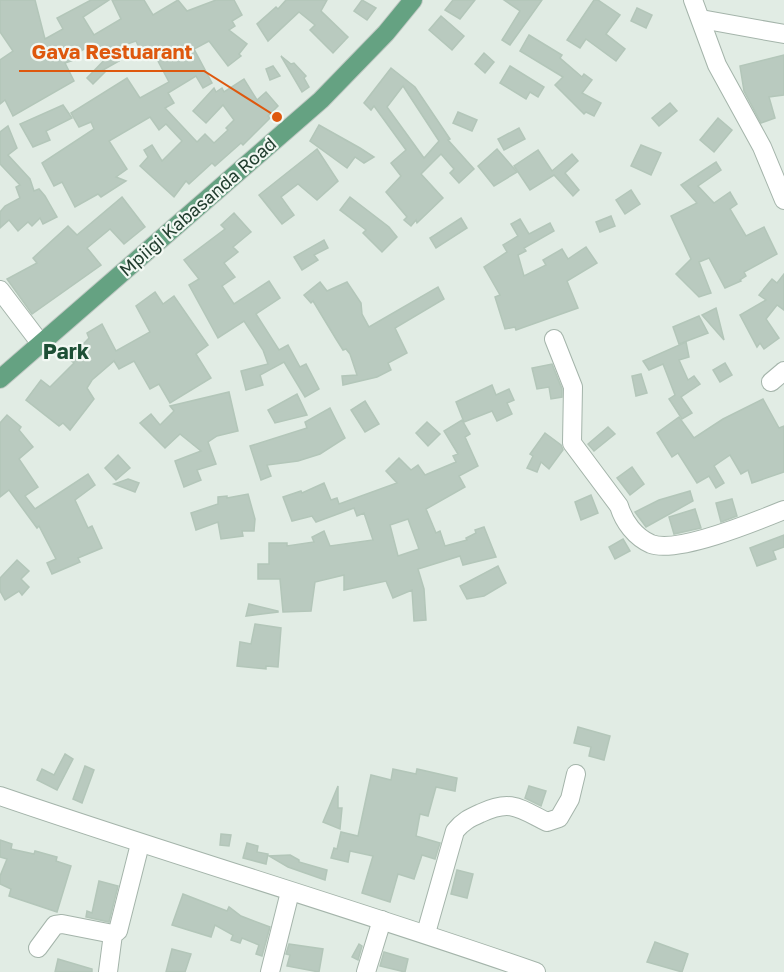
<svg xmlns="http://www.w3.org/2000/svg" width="784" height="972" font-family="'Golos Text',sans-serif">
<rect width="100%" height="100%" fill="#e1ece4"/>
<!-- building -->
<g fill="#b9cabf" stroke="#b3c6b9" stroke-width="1.5" fill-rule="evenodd">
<polygon points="0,0 35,0 45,39 63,29 57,18 91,0 109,0 83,17 94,35 121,19 112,0 144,0 153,15 178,0 187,11 216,0 234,0 242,15 232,21 235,26 229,30 247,44 239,54 241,56 228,66 209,41 194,49 212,83 203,88 196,76 168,93 174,103 165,108 197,142 205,134 214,143 228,130 226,128 234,120 223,105 206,123 193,111 214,88 216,92 222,88 224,92 244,79 257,100 266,92 278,106 268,116 270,118 243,145 241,143 215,166 212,163 189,184 186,181 174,197 140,166 148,157 144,150 152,145 162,161 182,141 166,124 159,130 150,117 109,141 127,169 116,177 126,181 101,197 98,194 75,207 62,182 54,186 42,163 94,129 91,122 79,127 71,113 127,78 140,98 169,82 151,48 141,52 136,41 97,54 92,44 76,54 77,59 65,63 74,81 13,116 5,100 0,104 0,60 13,51 0,32"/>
<polygon points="286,0 327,0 321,11 348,37 333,53 310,30 315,25 299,12 268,41 257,24 276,7 278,9"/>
<polygon points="362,0 376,8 367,20 354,11"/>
<polygon points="453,0 475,0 460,19 445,10"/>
<polygon points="504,0 542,0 510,45 502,40 520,11"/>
<polygon points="594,0 598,0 620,15 606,34 625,49 616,61 586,39 580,48 567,40"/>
<polygon points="637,8 652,15 646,28 631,21"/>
<polygon points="441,16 464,36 452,50 429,30"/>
<polygon points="529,35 562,55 560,58 582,77 584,74 592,80 582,93 601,103 594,116 586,112 584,114 555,85 563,77 520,51"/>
<polygon points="113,51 119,61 103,70 105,72 93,84 87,78"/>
<polygon points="484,53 494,62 485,73 475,64"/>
<polygon points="784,55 784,95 769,97 775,118 761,123 744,91 740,66"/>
<polygon points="281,56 291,64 294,63 306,76 304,78 309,87 302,92"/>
<polygon points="273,66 280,76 270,80 266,69"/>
<polygon points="510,66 544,87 538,97 530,92 526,99 500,83"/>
<path d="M391,68l24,19 35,52 -2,1 26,29 -15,14 -9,-10 4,-4 -13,-15 -20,20 22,24 -26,25 -1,-3 -5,6 -7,-6 3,-3 -21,-25 15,-16 -10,-13 15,-13 -32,-44 -3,4 -7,-7zM403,86l36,55 -15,17 -37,-51z"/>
<polygon points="670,103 677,111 659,126 652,118"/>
<polygon points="63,105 72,118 46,131 50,140 33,147 20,124"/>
<polygon points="458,112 477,120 472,131 453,123"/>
<polygon points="718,118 732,130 714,152 700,140"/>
<polygon points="319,125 360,148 374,157 364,163 355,157 347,168 310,141"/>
<polygon points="8,126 17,148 8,155 30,179 34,191 39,189 45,196 57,217 43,224 40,218 32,226 28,222 18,231 9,220 0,228 0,212 5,206 20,198 16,187 20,185 0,164 0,132"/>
<polygon points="519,128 525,139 504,150 498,139"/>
<polygon points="641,145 661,153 651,175 631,166"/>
<polygon points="317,149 338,181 317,200 298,184 281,197 294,215 282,224 259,195"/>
<polygon points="497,149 517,172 494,186 478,166"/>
<polygon points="538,150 552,171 572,154 578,161 565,173 579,190 573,196 554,175 530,190 514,166"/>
<polygon points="716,162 721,170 698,186 714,203 730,192 737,204 730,209 746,236 764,227 777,254 744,272 746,276 740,280 741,281 725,288 709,258 699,262 711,293 699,297 676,274 691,259 671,216 697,203 681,185"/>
<polygon points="631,190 640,204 625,214 616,200"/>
<polygon points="122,197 145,227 124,244 110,229 87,248 101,265 32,314 7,279 37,263 33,258 68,226 77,235"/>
<polygon points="350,197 389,227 397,237 382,252 363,233 366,230 340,210"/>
<polygon points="234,213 251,232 233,247 238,252 224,263 235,277 222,286 234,304 269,281 280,298 256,314 279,350 288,345 300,367 306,364 319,389 305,397 284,362 260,375 263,385 246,390 241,371 268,364 263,350 244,321 218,338 189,285 199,279 184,260 225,229 221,225"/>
<polygon points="611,216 615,226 600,232 596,222"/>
<polygon points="461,218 467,228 436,248 430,238"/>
<polygon points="520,219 529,234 550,223 554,231 524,248 526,251 518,255 524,276 546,265 543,260 562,249 568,259 586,247 597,263 567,281 578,308 516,330 515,327 505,329 495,297 500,295 484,267 507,252 503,245 518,236 511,224"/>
<polygon points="324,240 328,248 314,255 318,260 302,270 294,257"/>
<polygon points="784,274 784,310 777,305 766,319 779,338 764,349 760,343 757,347 740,315 766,300 759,295 772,279 777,283"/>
<polygon points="320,282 327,291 347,282 361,303 362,314 369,327 438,287 444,299 395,328 407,353 388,363 391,370 377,377 343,385 342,376 357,375 350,354 346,349 343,350 336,339 313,301 311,303 304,295"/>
<polygon points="155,292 163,304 174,296 208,345 196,354 211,378 170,403 159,384 150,389 134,361 119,369 114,361 92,380 87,388 94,399 70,430 63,423 59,426 26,400 41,380 50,387 74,363 69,359 89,338 87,333 102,324 116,351 150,332 136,306"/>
<polygon points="716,308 724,340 702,315"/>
<polygon points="699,316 708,333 679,344 673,327"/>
<polygon points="686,342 689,357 679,360 688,380 694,376 700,384 681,397 692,413 682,419 669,399 675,395 663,364 649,370 643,361"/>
<polygon points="725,363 732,375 720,382 713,370"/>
<polygon points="552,364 562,389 562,397 551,399 549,387 537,389 532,368"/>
<polygon points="641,374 647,393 636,396 632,376"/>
<polygon points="492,385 496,395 509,389 514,400 507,403 512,414 497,421 492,411 464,422 456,402"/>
<polygon points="229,392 238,431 217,436 208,442 216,464 197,470 201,480 184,487 175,461 201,451 180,434 165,448 140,423 151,414 160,425 174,411 170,406"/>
<polygon points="297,394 307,415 275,423 268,410"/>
<polygon points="763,399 779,428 784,426 784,472 752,483 748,470 741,474 730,455 714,466 724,483 716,488 709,476 697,483 678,453 672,457 657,433 679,417 694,438 723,419"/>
<polygon points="365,401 379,424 365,432 351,410"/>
<polygon points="330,408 345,438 320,454 298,461 267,465 271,476 261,480 250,446 307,428 305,422"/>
<polygon points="7,415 21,427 19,430 33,447 19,459 38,487 25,496 35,509 88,474 95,485 75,500 88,528 92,526 102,548 78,558 80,562 52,574 47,563 56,559 39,526 37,528 9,490 0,497 0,423"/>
<path d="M462,420l8,14 -5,3 13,29 -19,10 6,11 -39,22 10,24 4,-2 5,15 22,-6 -1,-2 10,-5 -1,-3 9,-3 12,30 -33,8 -3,-9 -42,13 6,20 2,31 -12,1 -2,-31 -19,8 -7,-17 -42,9v-15l-29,7 -4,29 -28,1 -3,-33h-22v-15h11v-21h18v3l27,-4 -2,-5 12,-6 6,15 43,-6 -9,-27 -7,3 -3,-8 -38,14 -4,-6 -20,5 -9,-24 18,-6 1,2 22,-10 7,17 6,-2 2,6 58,-21 -11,-12 13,-13 12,12 7,-5 7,10 31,-13 -3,-6 5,-2 -14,-23zM408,519l11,30 -21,7 -8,-31z"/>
<polygon points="427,422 440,434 428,446 416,433"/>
<polygon points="608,427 615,434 594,451 588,444"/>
<polygon points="545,433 561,445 563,450 549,469 541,462 537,472 527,468 533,456 530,454"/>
<polygon points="118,455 130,468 116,480 105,468"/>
<polygon points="632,467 644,484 630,495 617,478"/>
<polygon points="128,479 139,483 135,492 114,484"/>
<polygon points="690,491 693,501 646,527 635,512 659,500"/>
<polygon points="248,494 255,519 254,531 242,531 243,536 221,539 218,522 196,530 191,513 218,504 218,497 227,496 227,498"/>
<polygon points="591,495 598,513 581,520 575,502"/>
<polygon points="732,499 737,516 721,522 716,503"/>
<polygon points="695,509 701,528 674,534 669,517"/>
<polygon points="784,535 784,547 773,551 776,559 757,566 750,548"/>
<polygon points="623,539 630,551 615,559 609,547"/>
<polygon points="17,560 29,571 21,579 29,587 22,595 19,591 5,600 0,591 0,578"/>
<polygon points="498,566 506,583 484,596 467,599 460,586"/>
<polygon points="249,604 278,611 278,612 246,616"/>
<polygon points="255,624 281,628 278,667 266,666 266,669 237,666 240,642 251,644"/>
<polygon points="578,727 610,736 604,760 589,756 591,747 574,743"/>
<polygon points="65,754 73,759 57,790 37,780 42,769 54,775"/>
<polygon points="85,766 94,770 82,803 73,799"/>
<polygon points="393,769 416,774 417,769 457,778 455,791 436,787 428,816 420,814 416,836 440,843 435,859 422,855 414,879 398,874 390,902 362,893 373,856 350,851 348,862 331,858 334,848 337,849 341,832 358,836 371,775 391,780"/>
<polygon points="338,786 338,808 342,808 340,829 323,822"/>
<polygon points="529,786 546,791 541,806 525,798"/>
<polygon points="221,834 231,835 229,846 220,845"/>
<polygon points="0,840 12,844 11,849 34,854 35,851 57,857 56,861 71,866 57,912 9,896 11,889 0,884 0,876 7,859 0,857"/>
<polygon points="247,843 258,846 257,852 268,854 266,864 243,858"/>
<polygon points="290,855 299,860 299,862 327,870 325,880 288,867 269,856"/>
<polygon points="457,870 473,874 467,898 451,894"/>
<polygon points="99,881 118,886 109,922 86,917 87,911 92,913"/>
<polygon points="183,894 227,911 229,907 241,916 270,927 262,956 256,954 259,945 242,938 240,943 231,940 233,935 215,925 211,937 172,925"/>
<polygon points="655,942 688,954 682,972 647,962"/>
<polygon points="289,944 323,949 319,972 287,966 290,955 286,954"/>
<polygon points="359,944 362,946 358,960 352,957"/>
<polygon points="172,949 191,954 185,972 166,972"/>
<polygon points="384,952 408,959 405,972 380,966"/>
<polygon points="58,959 92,969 92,972 55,972"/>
</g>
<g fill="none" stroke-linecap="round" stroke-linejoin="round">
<defs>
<g id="minor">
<polyline points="693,0 717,65 762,147 784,200"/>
<polyline points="701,19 784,34"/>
<polyline points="0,290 41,344"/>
<path d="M554,339l19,48 -1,56 47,63c5,16 16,31 32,38 26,10 106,-23 133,-34"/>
<polyline points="771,382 784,371"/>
<path d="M0,796c178,61 358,114 536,176"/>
<path d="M426,933l29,-102c8,-10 15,-13 26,-18 30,-14 38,-5 66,9l12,-4 11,-19 6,-25"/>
<polyline points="38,948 55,925 62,924 113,934 118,931 140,844"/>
<polyline points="108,972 113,934"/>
<polyline points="270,972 290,892"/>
<polyline points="366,972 382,920"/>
</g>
<polyline id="major" points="0,379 321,100 386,33 413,0"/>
</defs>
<!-- minor casing -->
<use href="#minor" stroke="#a4b4aa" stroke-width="20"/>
<!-- major casing -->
<use href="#major" stroke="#c1c9c4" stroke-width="20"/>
<!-- minor -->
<use href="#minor" stroke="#fff" stroke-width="18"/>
<!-- major -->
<use href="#major" stroke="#65a282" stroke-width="18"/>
</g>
<g text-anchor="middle" stroke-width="4.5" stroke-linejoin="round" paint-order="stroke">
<!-- street labels -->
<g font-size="18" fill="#213d2e" stroke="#f2f8f3">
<text transform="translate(198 207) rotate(-41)" y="6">Mpiigi Kabasanda Road</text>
</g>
<!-- quarter labels -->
<g font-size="21" font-weight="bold" fill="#1d4f35" stroke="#f2f8f3">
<text x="66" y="359">Park</text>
</g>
</g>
<!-- callouts -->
<path fill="none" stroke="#de580e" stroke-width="2" d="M277 117L204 71H19"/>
<circle fill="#de580e" stroke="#f2f8f3" stroke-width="2" cx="277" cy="117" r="6"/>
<g font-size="20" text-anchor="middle" font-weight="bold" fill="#de580e" stroke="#f2f8f3" stroke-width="4.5" stroke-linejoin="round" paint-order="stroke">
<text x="112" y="59">Gava Restuarant</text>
</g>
</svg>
